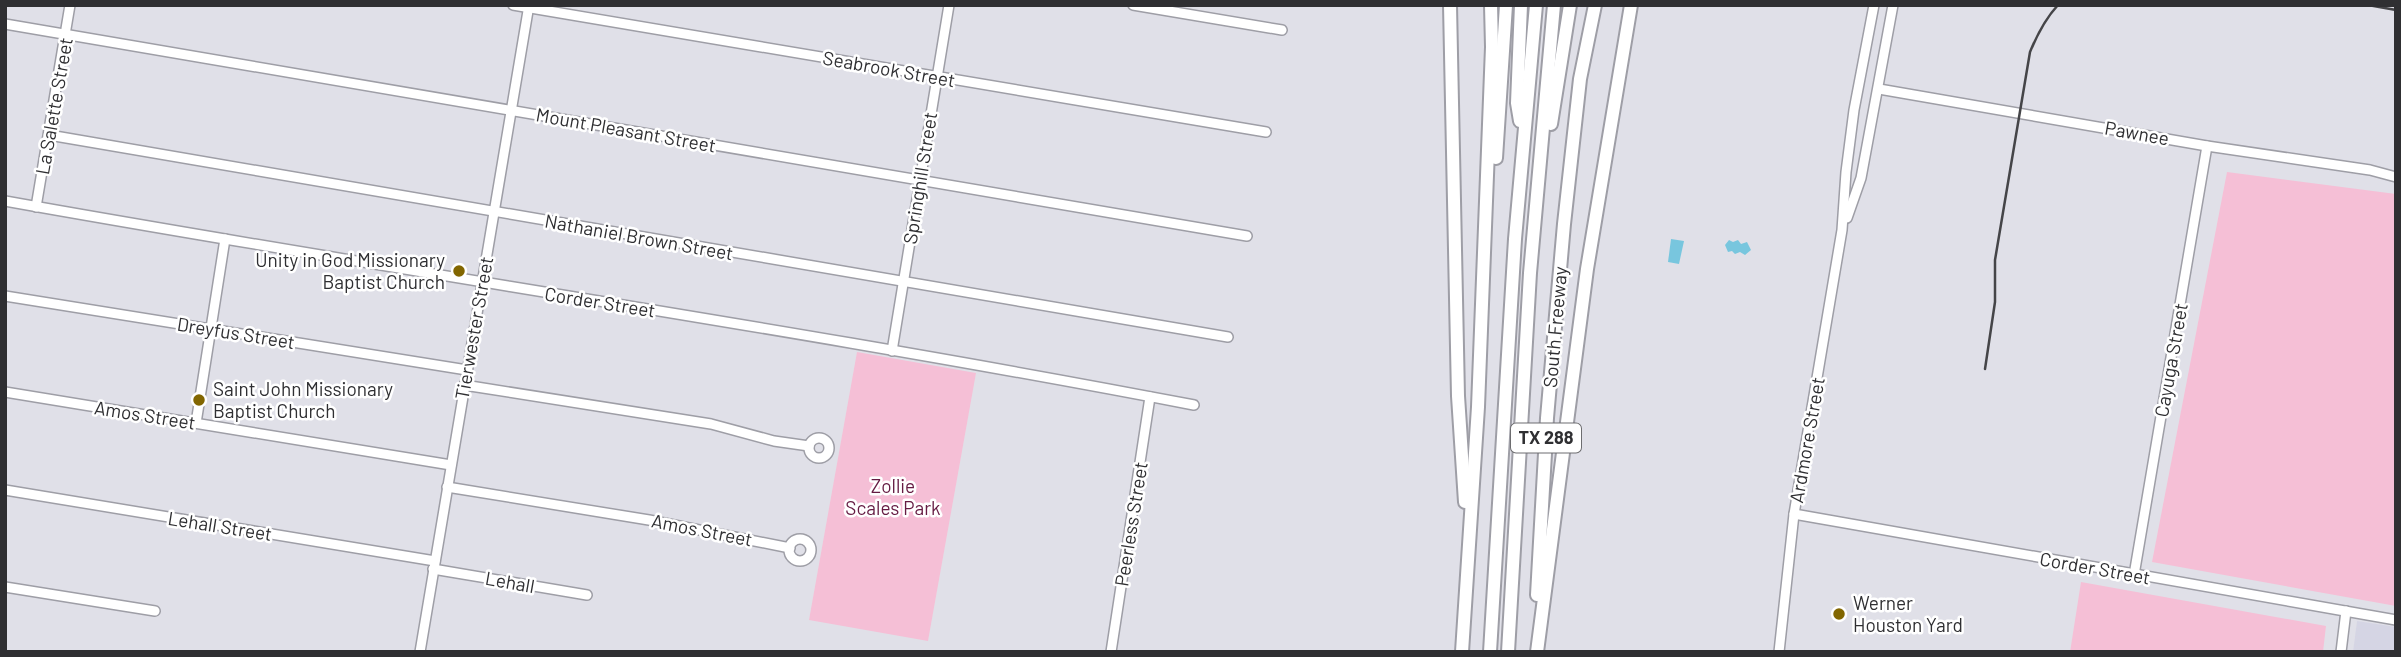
<svg xmlns="http://www.w3.org/2000/svg" width="2401" height="657" font-family="Barlow,sans-serif">
<rect width="100%" height="100%" fill="#e0e0e8"/>
<!-- built -->
<polygon fill="#d5d5e4" points="2357,621 2396,627 2396,652 2353,652"/>
<!-- green -->
<g fill="#f5bfd6">
<polygon points="2227,172 2396,194 2396,606 2152,562"/>
<polygon points="857,352 976,373 928,641 809,620"/>
<polygon points="2081,582 2326,626 2323,652 2070,652"/>
</g>
<!-- water -->
<g fill="#78c6de">
<polygon points="1671,239 1684,241 1679,264 1668,262"/>
<polygon points="1729,240 1733,242 1738,240 1741,244 1747,242 1751,250 1745,255 1740,252 1735,254 1732,251 1728,252 1725,245"/>
</g>
<g fill="none" stroke-linecap="round" stroke-linejoin="round">
<defs>
<g id="minor">
<polyline points="513,5 1266,132"/>
<polyline points="1133,5 1282,30"/>
<polyline points="5,24 1247,236"/>
<polyline points="1879,89 2207,146 2370,170 2396,177"/>
<polyline points="49,135 1228,337"/>
<path d="M5,201c396,71 794,128 1189,204"/>
<polyline points="36,207 70,5"/>
<polyline points="1847,218 1861,178 1893,5"/>
<polyline points="5,296 467,370"/>
<polyline points="892,351 949,5"/>
<polyline points="464,385 711,424 774,441 809,446"/>
<polyline points="5,392 451,465"/>
<polyline points="196,423 225,239"/>
<circle cx="819" cy="448" r="10"/>
<polyline points="447,487 649,520 790,548"/>
<polyline points="5,490 435,561"/>
<polyline points="1794,514 2396,620"/>
<circle cx="800" cy="550" r="11"/>
<polyline points="433,569 587,595"/>
<polyline points="2134,575 2207,146"/>
<polyline points="5,587 155,611"/>
<polyline points="420,652 529,5"/>
<polyline points="1111,652 1150,397"/>
<polyline points="1779,652 1794,514 1842,230 1846,172 1854,110 1874,5"/>
<polyline points="2341,652 2346,611"/>
</g>
<g id="highway">
<polyline points="1450,5 1458,396 1465,502"/>
<polyline points="1520,121 1517,103 1521,5"/>
<polyline points="1551,124 1570,5"/>
<polyline points="1496,158 1506,5"/>
<polyline points="1537,595 1547,418 1564,224 1580,79 1595,5"/>
<polyline points="1462,652 1478,407 1492,47 1491,5"/>
<polyline points="1490,652 1515,239 1536,5"/>
<polyline points="1508,652 1530,273 1554,5"/>
<polyline points="1537,652 1587,269 1631,5"/>
</g>
</defs>
<!-- minor casing -->
<use href="#minor" stroke="#9e9ea6" stroke-width="12"/>
<!-- highway casing -->
<use href="#highway" stroke="#9e9ea6" stroke-width="16"/>
<!-- minor -->
<use href="#minor" stroke="#fff" stroke-width="9"/>
<!-- highway -->
<use href="#highway" stroke="#fff" stroke-width="12"/>
<!-- rail -->
<g stroke="#454548" stroke-width="2.5">
<polyline points="2368,5 2396,10"/>
<path d="M1985,369l10,-67v-42l35,-208c7,-17 15,-33 28,-47"/>
</g>
</g>
<!-- markers -->
<g fill="#826600" stroke="#fff" stroke-width="2.5">
<circle cx="459" cy="271" r="7"/>
<circle cx="199" cy="400" r="7"/>
<circle cx="1839" cy="614" r="7"/>
</g>
<g text-anchor="middle" stroke-width="5" stroke-linejoin="round" paint-order="stroke">
<!-- shield labels -->
<rect fill="#fff" stroke="#6d6d70" stroke-width="2" x="1511" y="423.5" width="70" height="29" rx="5"/>
<g font-size="18" font-weight="bold" fill="#2f2f32">
<text x="1546" y="444">TX 288</text>
</g>
<!-- street labels -->
<g font-size="19" fill="#2f2f32" stroke="#fff">
<text transform="translate(889 69) rotate(10)" y="7">Seabrook Street</text>
<text transform="translate(54 106) rotate(-80)" y="7">La Salette Street</text>
<text transform="translate(626 130) rotate(10)" y="7">Mount Pleasant Street</text>
<text transform="translate(2137 133) rotate(10)" y="7">Pawnee</text>
<text transform="translate(920 178) rotate(-81)" y="7">Springhill Street</text>
<text transform="translate(639 237) rotate(10)" y="7">Nathaniel Brown Street</text>
<text transform="translate(600 302) rotate(9)" y="7">Corder Street</text>
<text transform="translate(1555 327) rotate(-85)" y="7">South Freeway</text>
<text transform="translate(474 328) rotate(-80)" y="7">Tierwester Street</text>
<text transform="translate(236 333) rotate(9)" y="7">Dreyfus Street</text>
<text transform="translate(2171 360) rotate(-80)" y="7">Cayuga Street</text>
<text transform="translate(145 415) rotate(9)" y="7">Amos Street</text>
<text transform="translate(1807 440) rotate(-80)" y="7">Ardmore Street</text>
<text transform="translate(1131 524) rotate(-81)" y="7">Peerless Street</text>
<text transform="translate(220 526) rotate(9)" y="7">Lehall Street</text>
<text transform="translate(702 530) rotate(11)" y="7">Amos Street</text>
<text transform="translate(2095 568) rotate(10)" y="7">Corder Street</text>
<text transform="translate(510 582) rotate(10)" y="7">Lehall</text>
</g>
<!-- poi labels -->
<g font-size="19" fill="#2f2f32" stroke="#fff" text-anchor="start">
<text x="445" y="267" text-anchor="end">Unity in God Missionary<tspan x="445" dy="22">Baptist Church</tspan></text>
<text x="213" y="396">Saint John Missionary<tspan x="213" dy="22">Baptist Church</tspan></text>
<text x="1853" y="610">Werner<tspan x="1853" dy="22">Houston Yard</tspan></text>
</g>
<!-- park labels -->
<g font-size="19" fill="#651b43" stroke="#fff">
<text x="893" y="493">Zollie<tspan x="893" dy="22">Scales Park</tspan></text>
</g>
</g>
<!-- border -->
<rect width="2401" height="657" fill="none" stroke="#2f2f32" stroke-width="14"/>
</svg>
